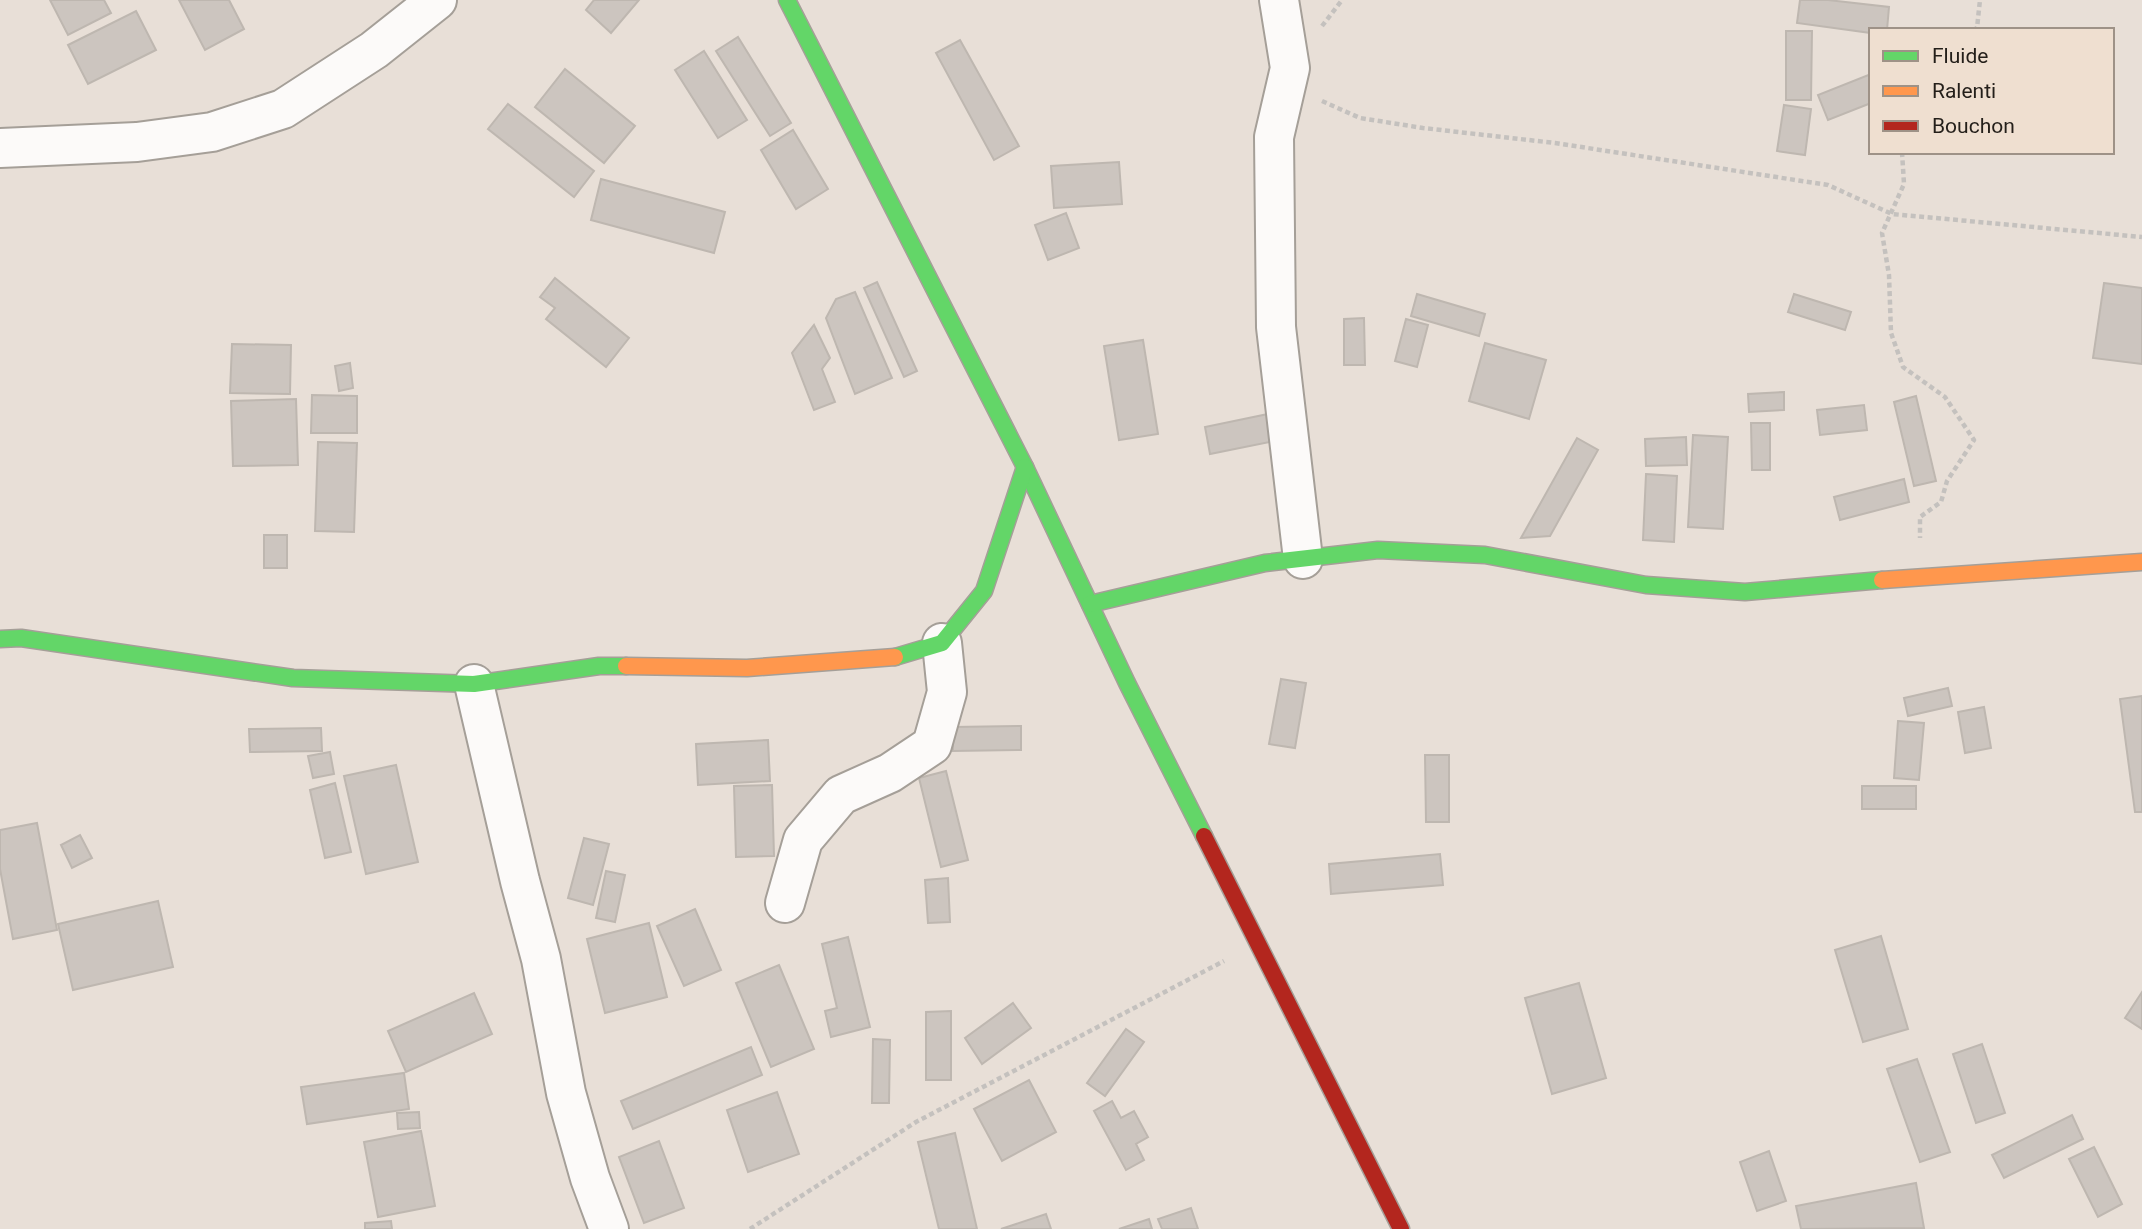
<svg xmlns="http://www.w3.org/2000/svg" width="2142" height="1229" font-family="Roboto,sans-serif">
<rect width="100%" height="100%" fill="#e8dfd7"/>
<!-- building -->
<g fill="#ccc5bf" stroke="#beb7b0" stroke-width="2">
<polygon points="50,0 104,0 111,13 68,35"/>
<polygon points="179,0 229,0 244,29 205,50"/>
<polygon points="594,0 639,0 611,33 586,10"/>
<polygon points="1800,0 1828,0 1889,7 1887,30 1871,30 1871,33 1797,23"/>
<polygon points="136,11 156,50 88,84 68,45"/>
<polygon points="1786,31 1812,31 1811,100 1786,100"/>
<polygon points="738,37 791,123 770,136 716,51"/>
<polygon points="960,40 1019,146 994,160 936,53"/>
<polygon points="704,51 747,120 718,138 675,70"/>
<polygon points="565,69 635,126 604,163 535,107"/>
<polygon points="1871,74 1871,103 1828,120 1818,95"/>
<polygon points="508,104 594,171 574,197 488,129"/>
<polygon points="1784,105 1811,109 1805,155 1777,151"/>
<polygon points="793,130 828,189 796,209 761,150"/>
<polygon points="1119,162 1122,204 1054,208 1051,166"/>
<polygon points="601,179 725,212 714,253 591,220"/>
<polygon points="1066,213 1079,248 1048,260 1035,225"/>
<polygon points="555,278 629,338 606,367 546,319 555,308 540,297"/>
<polygon points="877,282 917,371 904,377 864,288"/>
<polygon points="2104,283 2142,288 2142,364 2093,358"/>
<polygon points="855,292 892,378 855,394 826,318 836,299"/>
<polygon points="1417,294 1485,314 1479,336 1411,316"/>
<polygon points="1794,294 1851,312 1845,330 1788,312"/>
<polygon points="1364,318 1365,365 1344,365 1344,319"/>
<polygon points="1406,319 1428,325 1417,367 1395,361"/>
<polygon points="814,325 830,358 822,369 835,402 814,410 792,353"/>
<polygon points="1143,340 1158,434 1119,440 1104,346"/>
<polygon points="1485,343 1546,360 1529,419 1469,401"/>
<polygon points="232,344 291,345 290,394 230,393"/>
<polygon points="350,363 353,388 339,391 335,366"/>
<polygon points="1784,392 1784,410 1749,412 1748,394"/>
<polygon points="312,395 357,396 357,433 311,433"/>
<polygon points="1916,396 1936,481 1914,486 1894,402"/>
<polygon points="296,399 298,465 233,466 231,401"/>
<polygon points="1864,405 1867,430 1820,435 1817,410"/>
<polygon points="1268,414 1274,441 1210,454 1205,427"/>
<polygon points="1751,423 1770,423 1770,470 1752,470"/>
<polygon points="1693,435 1728,437 1723,529 1688,527"/>
<polygon points="1686,437 1687,465 1646,466 1645,439"/>
<polygon points="1577,438 1598,450 1550,536 1521,538"/>
<polygon points="318,442 357,443 354,532 315,531"/>
<polygon points="1646,474 1677,476 1674,542 1643,540"/>
<polygon points="1904,479 1909,502 1840,520 1834,497"/>
<rect x="264" y="535" width="23" height="33"/>
<polygon points="1281,679 1306,683 1295,748 1269,744"/>
<polygon points="1948,688 1952,706 1908,716 1904,698"/>
<polygon points="2142,696 2142,812 2135,812 2120,699"/>
<polygon points="1984,707 1991,748 1965,753 1958,712"/>
<polygon points="1898,721 1924,723 1919,780 1894,778"/>
<polygon points="1021,726 1021,750 953,751 953,727"/>
<polygon points="321,728 322,751 250,752 249,729"/>
<polygon points="768,740 770,781 698,785 696,744"/>
<polygon points="330,752 334,774 313,778 308,756"/>
<polygon points="1425,755 1449,755 1449,822 1426,822"/>
<polygon points="396,765 418,862 366,874 344,776"/>
<polygon points="946,771 968,860 941,867 919,778"/>
<polygon points="335,783 351,852 325,858 310,790"/>
<polygon points="772,785 774,856 736,857 734,786"/>
<rect x="1862" y="786" width="54" height="23"/>
<polygon points="37,823 57,930 13,939 0,869 0,830"/>
<polygon points="80,835 92,858 72,868 61,845"/>
<polygon points="584,838 609,844 593,905 568,898"/>
<polygon points="1440,854 1443,885 1331,894 1329,864"/>
<polygon points="606,871 625,875 615,922 596,918"/>
<polygon points="948,878 950,922 928,923 925,880"/>
<polygon points="158,901 173,967 73,990 58,924"/>
<polygon points="695,909 721,970 684,986 657,926"/>
<polygon points="649,923 667,997 605,1013 587,939"/>
<polygon points="1881,936 1908,1029 1863,1042 1835,950"/>
<polygon points="848,937 870,1027 831,1037 825,1011 837,1008 822,944"/>
<polygon points="779,965 814,1049 771,1067 736,983"/>
<polygon points="1579,983 1606,1078 1552,1094 1525,998"/>
<polygon points="2142,992 2142,1029 2125,1018"/>
<polygon points="474,993 492,1034 406,1072 388,1031"/>
<polygon points="1013,1003 1031,1028 982,1064 965,1038"/>
<polygon points="951,1011 951,1080 926,1080 926,1012"/>
<polygon points="1126,1029 1144,1042 1105,1096 1087,1083"/>
<polygon points="873,1039 890,1040 889,1103 872,1103"/>
<polygon points="1982,1044 2005,1113 1976,1123 1953,1054"/>
<polygon points="751,1047 762,1075 633,1129 621,1101"/>
<polygon points="1917,1059 1950,1152 1920,1162 1887,1069"/>
<polygon points="404,1073 409,1109 307,1124 301,1087"/>
<polygon points="1029,1080 1056,1132 1002,1161 974,1109"/>
<polygon points="777,1092 799,1154 748,1172 727,1110"/>
<polygon points="1112,1101 1121,1118 1134,1111 1148,1137 1136,1144 1144,1160 1126,1170 1094,1111"/>
<polygon points="419,1112 420,1128 398,1129 397,1113"/>
<polygon points="2072,1115 2083,1139 2004,1178 1992,1155"/>
<polygon points="421,1131 435,1206 378,1217 364,1142"/>
<polygon points="955,1133 977,1229 939,1229 918,1142"/>
<polygon points="659,1141 684,1208 644,1223 619,1157"/>
<polygon points="2094,1147 2122,1204 2098,1217 2069,1159"/>
<polygon points="1769,1151 1786,1201 1757,1211 1740,1162"/>
<polygon points="1916,1183 1924,1228 1801,1229 1796,1206"/>
<polygon points="1191,1208 1198,1229 1162,1229 1158,1219"/>
<polygon points="1046,1214 1051,1229 1001,1229"/>
<polygon points="1149,1219 1152,1229 1119,1229"/>
<polygon points="391,1221 392,1229 365,1229 365,1223"/>
</g>
<g fill="none" stroke-linecap="round" stroke-linejoin="round">
<defs>
<g id="street">
<polyline points="1279,0 1290,68 1274,137 1276,327 1303,559"/>
<polyline points="0,148 137,142 212,132 283,109 374,50 437,0"/>
<polyline points="474,684 520,881 541,959 566,1093 590,1178 609,1229"/>
<polyline points="785,903 803,840 841,795 890,773 932,745 947,692 942,643"/>
</g>
<g id="fast">
<polyline points="787,0 1025,467 1127,683 1204,836"/>
<polyline points="1090,604 1265,563 1378,550 1485,555 1646,585 1745,592 1882,580"/>
<polyline points="0,639 21,638 293,678 474,684 599,666 626,666"/>
<polyline points="895,657 942,643 984,591 1025,467"/>
</g>
<g id="slow">
<polyline points="1882,580 2142,562"/>
<polyline points="626,666 747,668 895,657"/>
</g>
<polyline id="jam" points="1204,836 1401,1229"/>
</defs>
<!-- street casing -->
<use href="#street" stroke="#a59f98" stroke-width="42"/>
<!-- fast casing -->
<use href="#fast" stroke="#a59f98" stroke-width="19"/>
<!-- slow casing -->
<use href="#slow" stroke="#a59f98" stroke-width="19"/>
<!-- jam casing -->
<use href="#jam" stroke="#a59f98" stroke-width="19"/>
<!-- path -->
<g stroke="#c4c1be" stroke-width="4.5" stroke-dasharray="5 3.5" stroke-linecap="butt">
<polyline points="1322,26 1342,0"/>
<polyline points="1973,30 1977,28 1980,0"/>
<polyline points="1322,101 1360,118 1423,128 1555,143 1828,185 1892,214 2142,237"/>
<polyline points="1902,152 1904,184 1882,233 1889,275 1891,333 1903,367 1945,397 1974,440 1947,481 1941,502 1920,517 1920,538"/>
<polyline points="750,1229 916,1122 1224,961"/>
</g>
<!-- street -->
<use href="#street" stroke="#fcfaf9" stroke-width="38"/>
<!-- fast -->
<use href="#fast" stroke="#63d668" stroke-width="16"/>
<!-- slow -->
<use href="#slow" stroke="#ff974d" stroke-width="16"/>
<!-- jam -->
<use href="#jam" stroke="#b3261e" stroke-width="16"/>
</g>
<!-- legend -->
<rect x="1869" y="28" width="245" height="126" fill="#efdfd0" stroke="#9e9287" stroke-width="2"/>
<rect x="1883" y="51" width="35" height="10" fill="#63d668" stroke="#9e9287" stroke-width="2"/>
<text x="1932" y="63" font-size="21" fill="#241f1a">Fluide</text>
<rect x="1883" y="86" width="35" height="10" fill="#ff974d" stroke="#9e9287" stroke-width="2"/>
<text x="1932" y="98" font-size="21" fill="#241f1a">Ralenti</text>
<rect x="1883" y="121" width="35" height="10" fill="#b3261e" stroke="#9e9287" stroke-width="2"/>
<text x="1932" y="133" font-size="21" fill="#241f1a">Bouchon</text>
</svg>
